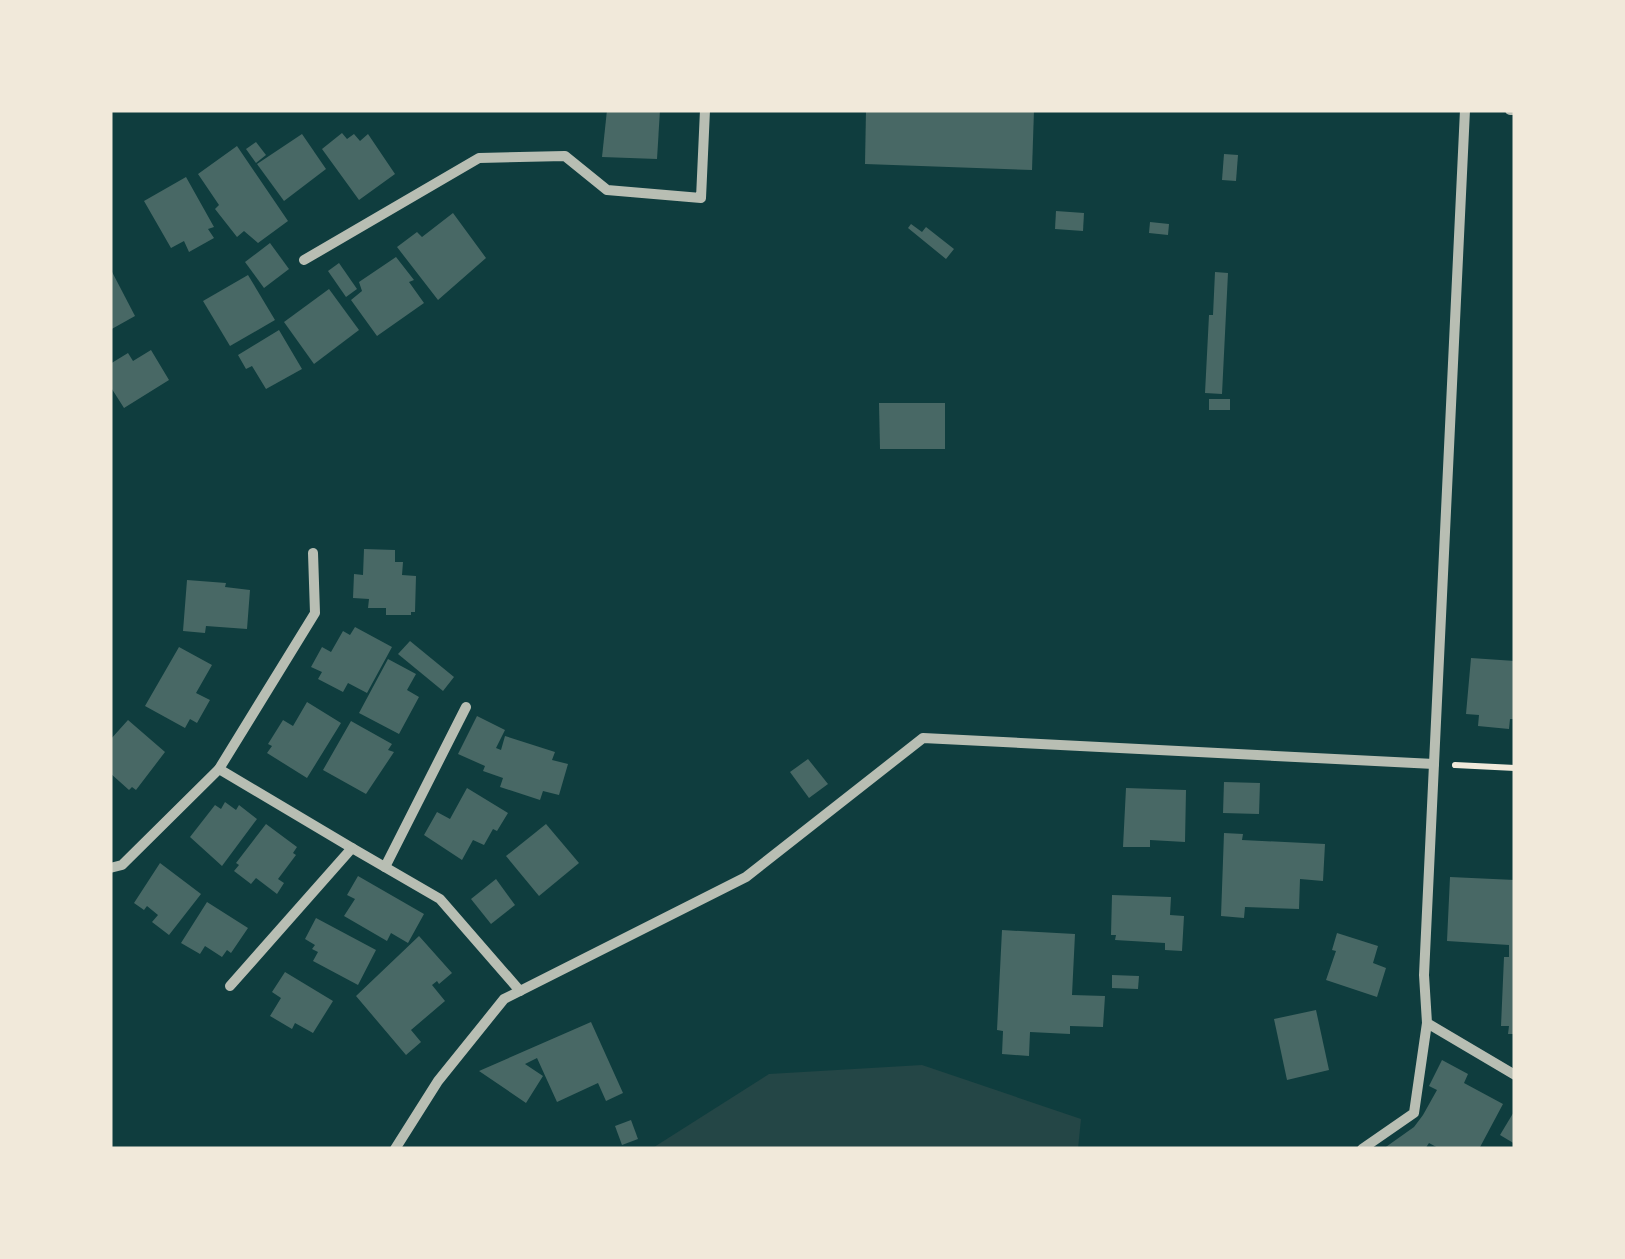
<svg xmlns="http://www.w3.org/2000/svg" width="1625" height="1259" font-family="'Golos Text',sans-serif">
<rect width="100%" height="100%" fill="#0f3d3e"/>
<!-- green -->
<polygon fill="#244646" points="922,1065 1081,1119 1078,1149 651,1149 769,1074"/>
<!-- building -->
<g fill="#486865">
<polygon points="607,110 660,110 657,159 602,157"/>
<polygon points="866,110 1034,110 1032,170 865,164"/>
<polygon points="342,133 347,139 354,134 360,141 368,134 395,174 359,200 322,149"/>
<polygon points="302,134 326,169 284,201 257,164"/>
<polygon points="256,142 266,155 256,163 246,149"/>
<polygon points="237,146 288,221 258,243 244,231 237,237 215,209 219,205 198,174"/>
<polygon points="1224,154 1238,155 1236,181 1222,180"/>
<polygon points="186,177 214,227 208,229 214,238 189,252 184,241 171,248 144,201"/>
<polygon points="1056,211 1084,213 1083,231 1055,229"/>
<polygon points="453,213 486,258 438,300 397,247 417,232 422,237"/>
<polygon points="1150,222 1169,224 1168,235 1149,233"/>
<polygon points="911,224 922,232 926,227 954,249 946,259 908,228"/>
<polygon points="270,243 289,269 264,288 245,262"/>
<polygon points="396,257 414,280 409,282 424,303 377,336 351,300 362,291 359,282"/>
<polygon points="339,263 357,289 346,297 328,271"/>
<polygon points="110,268 135,316 110,330"/>
<polygon points="1215,272 1228,273 1222,394 1205,393 1209,315 1213,315"/>
<polygon points="248,275 275,320 230,346 203,301"/>
<polygon points="329,289 359,330 314,364 284,322"/>
<polygon points="279,330 302,369 266,389 252,366 246,369 238,355"/>
<polygon points="151,350 169,380 124,408 110,386 110,364 128,353 133,361"/>
<rect x="1209" y="399" width="21" height="11"/>
<polygon points="879,403 945,403 945,449 880,449"/>
<polygon points="364,549 395,550 395,562 403,562 402,575 416,576 415,612 411,612 411,615 386,615 386,608 368,608 369,599 353,598 354,574 363,575"/>
<polygon points="187,580 226,583 225,587 250,590 247,629 206,626 205,633 183,631"/>
<polygon points="355,627 392,647 367,693 348,683 343,692 318,679 322,672 311,667 322,647 331,652 343,631 350,635"/>
<polygon points="410,641 454,677 443,691 398,654"/>
<polygon points="179,647 212,665 196,693 210,700 197,723 190,719 185,728 145,706"/>
<polygon points="1471,658 1515,661 1515,719 1510,719 1509,729 1478,726 1479,715 1466,714"/>
<polygon points="388,659 416,674 407,690 419,697 399,734 359,713"/>
<polygon points="307,702 341,723 307,778 267,753 272,746 268,744 283,720 293,726"/>
<polygon points="477,716 505,730 496,748 501,750 505,736 555,752 552,760 568,764 559,795 543,791 540,800 500,787 503,778 483,771 485,766 458,754"/>
<polygon points="128,720 165,752 136,790 132,787 129,790 110,773 110,740"/>
<polygon points="351,721 392,744 388,750 394,752 366,794 323,770"/>
<polygon points="808,759 828,784 809,798 790,772"/>
<polygon points="1224,782 1260,783 1259,814 1223,813"/>
<polygon points="467,788 508,813 497,831 493,829 484,845 473,840 462,860 424,835 437,812 450,819"/>
<polygon points="1126,788 1186,790 1185,842 1150,840 1150,847 1123,847"/>
<polygon points="225,802 236,810 239,805 257,819 222,866 190,837 215,805 221,809"/>
<polygon points="266,824 297,847 293,853 296,855 278,879 284,883 277,894 256,878 251,884 234,871 239,865 236,863"/>
<polygon points="546,824 579,863 539,896 506,856"/>
<polygon points="1224,833 1243,834 1242,840 1325,844 1323,881 1300,879 1299,909 1245,907 1244,918 1221,916"/>
<polygon points="160,863 201,894 169,935 152,922 158,915 147,906 144,910 134,903"/>
<polygon points="358,876 424,914 408,943 391,933 387,941 344,916 355,899 347,895"/>
<polygon points="1450,877 1515,880 1515,1034 1508,1034 1509,1026 1501,1026 1504,957 1509,957 1509,945 1447,941"/>
<polygon points="496,879 515,905 491,924 471,899"/>
<polygon points="1112,895 1171,897 1170,915 1184,916 1182,951 1165,950 1165,943 1115,940 1116,935 1111,935"/>
<polygon points="207,902 248,928 231,953 227,950 222,957 205,946 200,954 181,943"/>
<polygon points="316,918 376,950 358,985 313,961 318,952 312,949 315,945 305,939"/>
<polygon points="1002,930 1075,934 1072,995 1105,996 1103,1027 1070,1026 1070,1034 1030,1032 1029,1056 1002,1054 1003,1031 997,1030"/>
<polygon points="1337,933 1378,946 1373,963 1386,968 1377,997 1326,980 1336,951 1332,950"/>
<polygon points="419,936 452,973 439,984 437,981 432,985 445,1001 411,1030 421,1042 406,1055 356,996"/>
<polygon points="285,972 333,1001 313,1033 295,1023 292,1029 270,1016 281,998 272,992"/>
<polygon points="1112,975 1139,976 1138,989 1112,988"/>
<polygon points="1316,1010 1329,1070 1287,1080 1274,1019"/>
<polygon points="591,1022 623,1093 606,1101 598,1083 557,1102 537,1058 525,1064 543,1076 526,1103 479,1071"/>
<polygon points="1442,1060 1468,1074 1464,1083 1503,1104 1479,1149 1440,1149 1429,1143 1425,1149 1383,1149 1414,1127 1423,1115 1437,1090 1429,1086"/>
<polygon points="1515,1110 1515,1144 1500,1135"/>
<polygon points="631,1120 638,1139 622,1145 615,1126"/>
</g>
<g fill="none" stroke-linecap="round" stroke-linejoin="round">
<!-- path -->
<polyline stroke="#f1e9da" stroke-width="6" points="1455,765 1515,768"/>
<!-- minor -->
<g stroke="#b8beb3" stroke-width="10">
<polyline points="1465,110 1424,975 1427,1023 1515,1075"/>
<polyline points="1510,110 1515,110"/>
<polyline points="304,260 479,158 565,156 607,190 701,198 705,110"/>
<polyline points="219,769 352,848 230,986"/>
<polyline points="352,848 440,899 520,991"/>
<polyline points="385,867 466,707"/>
<polyline points="110,868 122,865 219,769 315,613 313,553"/>
<polyline points="395,1149 438,1081 504,999 746,877 923,738 1434,764"/>
<polyline points="1362,1149 1414,1113 1427,1023"/>
</g>
</g>
<!-- border -->
<rect width="1625" height="1259" fill="none" stroke="#f1e9da" stroke-width="225"/>
</svg>
